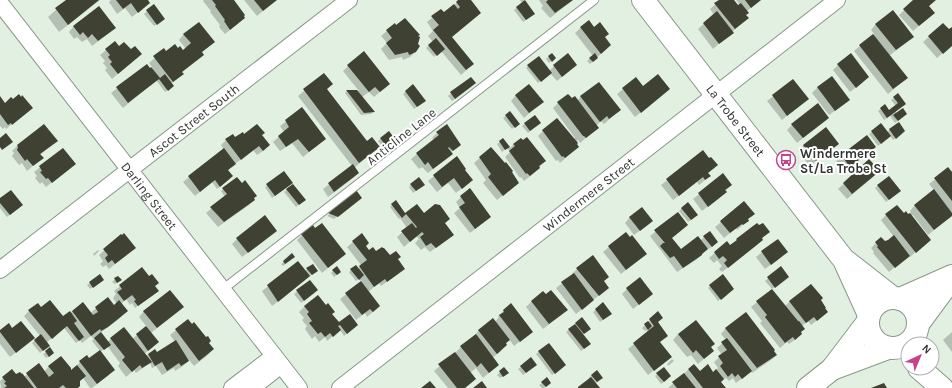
<svg xmlns="http://www.w3.org/2000/svg" width="952" height="388" font-family="Karla,sans-serif">
<rect width="100%" height="100%" fill="#e2f0e2"/>
<!-- shadow -->
<g fill="#0003">
<polygon points="67,0 100,0 59,32 48,17"/>
<polygon points="111,0 147,0 149,3 132,17 125,8 117,14 109,2"/>
<polygon points="204,0 232,0 244,18 225,34 219,27 220,25 210,12 211,11 203,1"/>
<polygon points="244,0 276,0 257,16"/>
<polygon points="460,0 469,0 480,13 451,37 473,64 461,75 441,51 434,57 426,48 433,42 428,36 433,31 427,22 441,10 444,14"/>
<polygon points="520,0 524,0 534,14 523,22 514,10 522,3"/>
<polygon points="539,0 573,0 550,18 541,8 543,6"/>
<polygon points="720,0 733,0 738,6 740,5 736,0 761,0 747,11 742,23 713,49 698,29 714,15 710,9"/>
<polygon points="915,0 933,0 928,7 928,18 913,31 899,15"/>
<polygon points="154,5 161,21 154,26 144,14"/>
<polygon points="588,21 604,37 605,50 590,64 587,61 593,56 575,33"/>
<polygon points="395,24 415,52 410,57 403,60 402,57 389,60 381,49 387,43 381,36"/>
<polygon points="876,24 907,42 889,56 901,83 888,94 854,51 874,34 871,30"/>
<polygon points="943,24 949,31 952,28 952,45 937,58 923,42"/>
<polygon points="74,26 109,33 92,46 87,39 82,42 77,37 74,39 69,32"/>
<polygon points="184,34 203,55 181,72 183,74 171,84 170,88 165,92 156,80 123,108 111,93 146,66 150,70 152,67 149,63 164,50 165,52 178,49 183,51 186,49 179,40"/>
<polygon points="119,47 141,54 112,79 105,70 107,68 103,63 105,61 100,55 106,50"/>
<polygon points="552,54 555,58 549,63 546,59"/>
<polygon points="838,65 863,82 850,92 833,70"/>
<polygon points="348,66 389,84 374,97 369,92 362,97 373,112 371,114 361,115 345,93 347,91 359,91 343,71"/>
<polygon points="528,66 549,71 554,66 570,70 557,81 550,73 538,83 526,68"/>
<polygon points="324,74 326,90 367,142 379,147 354,168 358,173 353,178 328,197 323,189 352,166 298,96"/>
<polygon points="471,78 472,86 452,101 448,96"/>
<polygon points="636,78 643,87 669,89 635,117 617,94"/>
<polygon points="793,81 807,99 782,120 767,101"/>
<polygon points="413,86 422,103 414,109 403,94"/>
<polygon points="818,87 843,105 829,115 812,93"/>
<polygon points="516,95 542,102 524,118 511,101"/>
<polygon points="581,96 620,110 604,124 601,121 596,126 597,128 580,143 578,140 576,142 578,147 560,163 558,160 556,161 538,136 543,131 573,139 575,138 553,108 558,103 572,100 577,101"/>
<polygon points="0,97 5,104 31,108 6,129 5,127 3,129 0,126"/>
<polygon points="894,98 905,103 896,111 896,113 902,109 904,116 895,123 890,116 884,120 878,111 885,105 889,111 896,106 891,100"/>
<polygon points="302,109 325,139 303,157 292,143 280,151 273,142 284,132 280,126"/>
<polygon points="510,113 516,126 512,129 503,118"/>
<polygon points="828,118 797,143 787,130 792,125"/>
<polygon points="898,123 902,134 893,140 890,136 878,146 869,134 872,132 887,132"/>
<polygon points="525,124 537,125 528,133 522,126"/>
<polygon points="389,132 395,145 381,156 380,154 385,150 378,141"/>
<polygon points="437,133 460,144 450,153 451,154 446,159 428,173 422,167 419,169 411,159 434,140 432,138"/>
<polygon points="244,135 261,135 263,151 257,155 253,150 235,164 228,170 230,179 217,189 212,182 195,196 183,182 224,150 221,145 226,140"/>
<polygon points="866,136 869,152 844,171 836,161"/>
<polygon points="503,139 510,148 514,144 545,161 534,173 524,181 521,177 520,178 505,157 510,152 507,148 502,152 497,144"/>
<polygon points="56,141 40,155 42,158 27,171 22,163 19,165 12,156 14,153 12,151 17,146"/>
<polygon points="804,145 832,149 810,166 798,151"/>
<polygon points="491,148 511,173 512,188 497,200 483,183 486,180 474,163"/>
<polygon points="63,149 75,164 46,187 42,182 40,184 35,178 37,176 34,172"/>
<polygon points="703,152 709,159 717,165 708,173 709,176 704,181 699,185 697,182 673,200 661,185"/>
<polygon points="457,157 464,170 466,185 456,193 448,183 437,192 428,181"/>
<polygon points="869,160 873,177 847,199 838,189"/>
<polygon points="948,169 951,172 952,170 952,212 951,213 952,215 928,235 913,215 911,216 930,240 910,257 909,255 889,272 873,253 874,252 871,248 876,243 884,243 894,237 881,220 886,215 904,214 908,215 911,213 910,211 915,205 934,190 929,184"/>
<polygon points="284,173 304,200 296,207 284,192 292,185 291,184 272,198 265,187"/>
<polygon points="723,175 731,185 720,197 702,211 693,199"/>
<polygon points="889,177 897,193 886,202 875,188"/>
<polygon points="411,185 421,187 413,193 409,187"/>
<polygon points="223,189 254,200 249,205 218,227 206,213 225,197 221,191"/>
<polygon points="356,192 358,200 334,219 327,216"/>
<polygon points="461,197 484,222 470,233 454,213 460,208 456,202"/>
<polygon points="0,199 19,208 7,217 0,208"/>
<polygon points="744,203 748,220 737,230 736,228 724,238 715,227"/>
<polygon points="392,205 405,214 417,205 424,214 444,224 453,235 430,252 425,247 421,250 415,243 419,239 416,236 404,247 397,237 407,228 400,218 399,219 390,207"/>
<polygon points="682,208 694,218 688,222 679,211"/>
<polygon points="678,213 687,225 671,238 675,253 700,241 704,237 714,245 709,249 708,248 696,260 677,272 650,236"/>
<polygon points="630,217 646,226 634,235 625,223"/>
<polygon points="753,226 763,237 757,245 722,272 719,269 722,266 717,260 714,263 709,258 727,242 730,246"/>
<polygon points="315,230 339,259 322,273 297,240 302,235"/>
<polygon points="276,231 242,257 232,244 237,239"/>
<polygon points="121,235 129,253 109,269 106,265 103,267 100,264 103,261 99,255"/>
<polygon points="777,240 781,257 765,269 756,257"/>
<polygon points="353,242 365,246 369,251 397,260 398,274 381,286 379,283 368,292 374,311 367,317 365,313 356,320 340,299 362,282 359,279 356,281 349,272 351,270 358,269 361,265 347,247"/>
<polygon points="609,247 645,254 621,274 603,252"/>
<polygon points="98,250 99,251 94,256 93,254"/>
<polygon points="292,255 291,260 283,266 281,264"/>
<polygon points="298,263 305,271 307,269 314,273 272,306 262,291"/>
<polygon points="336,268 338,274 334,277 331,273"/>
<polygon points="781,268 785,279 772,289 765,281"/>
<polygon points="142,269 154,286 156,293 135,308 132,303 130,305 126,299 121,304 127,311 119,319 100,333 107,342 124,329 132,339 147,327 139,317 144,311 177,312 151,333 153,347 144,354 147,356 148,354 156,353 175,342 170,335 188,320 213,349 208,355 194,366 189,360 183,366 175,371 174,368 162,375 156,366 152,368 150,363 136,373 134,370 126,377 118,366 120,363 108,347 100,352 109,375 92,388 90,388 83,378 79,381 77,388 1,388 0,381 12,371 16,376 24,377 38,365 44,372 49,366 65,362 72,371 80,362 89,360 100,351 92,341 94,339 91,336 82,343 80,340 76,343 64,328 46,343 46,348 40,353 32,343 40,336 24,316 29,311 37,305 41,309 63,318 83,304 90,313 108,299 113,306 117,304 113,298 116,294 114,291"/>
<polygon points="577,269 603,282 608,288 576,314 556,288 573,275 572,274"/>
<polygon points="115,279 118,282 115,284 112,282"/>
<polygon points="310,281 314,293 301,303 294,294"/>
<polygon points="100,282 90,289 87,285 90,283"/>
<polygon points="710,286 731,291 718,301 708,288"/>
<polygon points="627,289 646,299 633,309 622,294"/>
<polygon points="772,290 785,306 790,301 819,300 821,317 811,325 808,321 802,326 800,333 796,339 789,344 787,342 780,348 760,323 762,321 751,307"/>
<polygon points="532,301 561,315 543,329 526,307"/>
<polygon points="603,304 608,316 600,322 593,312"/>
<polygon points="511,305 532,332 514,346 509,339 501,351 492,358 498,365 483,378 476,368 470,373 475,379 465,388 448,388 434,371 456,352 461,347 474,336 479,330 495,322 499,317 498,316"/>
<polygon points="305,306 331,314 339,324 357,325 344,336 340,330 327,341 325,337 319,342 315,336 312,339 305,329 307,326 302,320 304,318 299,312"/>
<polygon points="582,319 587,331 582,335 587,346 581,351 566,332"/>
<polygon points="650,320 657,322 659,342 670,357 648,375 628,349 648,332 647,330 645,331 642,328"/>
<polygon points="726,328 773,351 776,355 771,360 752,373 751,372 736,383 733,378 729,381 726,378 722,381 720,382 725,388 668,388 688,370 699,372 713,373 718,368 714,362 722,355 717,348 726,340 721,334"/>
<polygon points="12,329 34,338 10,357 0,344 0,331"/>
<polygon points="952,332 952,352 943,340"/>
<polygon points="678,334 710,348 713,351 698,364 691,355 687,357 673,340"/>
<polygon points="548,344 562,368 552,375 536,354"/>
<polygon points="50,349 51,355 46,358 43,354"/>
<polygon points="672,359 674,361 668,366 667,364"/>
<polygon points="521,367 533,367 523,375 518,369"/>
<polygon points="504,369 505,375 500,378 497,375"/>
<polygon points="657,374 668,379 661,384 655,376"/>
<polygon points="592,375 599,381 595,383 599,388 578,388 590,379 589,378"/>
<polygon points="542,383 550,383 544,388 542,388 539,385"/>
</g>
<!-- building -->
<g fill="#3f4133">
<polygon points="66,0 99,0 68,25 55,8"/>
<polygon points="116,0 148,0 150,3 138,13 131,3 123,9"/>
<polygon points="212,0 234,0 245,15 244,16 245,18 230,30 224,21 225,20 215,6 216,5"/>
<polygon points="254,0 277,0 263,11"/>
<polygon points="458,0 471,0 481,13 452,37 474,64 466,70 433,30 439,25 431,16 441,9 444,12 454,4 458,9 460,7 456,2"/>
<polygon points="525,0 535,14 526,20 516,7"/>
<polygon points="548,0 573,0 555,13 546,2"/>
<polygon points="719,0 734,0 738,5 741,3 749,13 746,15 749,18 735,29 714,3"/>
<polygon points="745,0 761,0 751,8"/>
<polygon points="913,0 936,0 929,6 935,13 919,26 903,9"/>
<polygon points="154,4 165,19 157,25 146,10"/>
<polygon points="99,6 116,28 98,41 92,34 88,38 83,32 80,35 73,26"/>
<polygon points="893,10 914,37 896,50 875,24"/>
<polygon points="717,11 734,33 719,44 703,23"/>
<polygon points="405,18 420,35 418,36 420,37 418,44 420,46 416,52 409,55 408,52 395,55 386,43 392,38 386,30 395,23 396,25"/>
<polygon points="589,20 594,27 600,22 609,34 605,37 611,45 601,54 580,27"/>
<polygon points="199,22 215,42 202,52 204,55 182,72 184,74 173,82 153,56 164,48 166,51 175,44 178,48 180,46 183,50 191,43 183,34"/>
<polygon points="943,23 949,29 952,27 952,46 943,54 928,36"/>
<polygon points="873,34 908,78 893,89 859,45"/>
<polygon points="436,38 445,49 437,56 428,45"/>
<polygon points="115,41 119,46 124,42 131,49 135,46 142,54 118,74 110,64 112,62 108,57 110,55 105,49"/>
<polygon points="364,51 390,84 380,92 375,87 369,92 347,65"/>
<polygon points="552,53 556,58 552,62 548,56"/>
<polygon points="568,53 577,65 562,77 553,65"/>
<polygon points="595,53 598,58 593,62 589,58"/>
<polygon points="851,53 869,77 856,88 837,64"/>
<polygon points="539,56 552,73 541,82 527,65"/>
<polygon points="147,64 150,68 151,67 160,78 165,74 174,86 168,91 159,79 128,103 116,87"/>
<polygon points="324,73 333,84 327,89 367,141 372,137 380,147 359,163 303,89"/>
<polygon points="658,74 670,89 641,113 622,88 636,77 643,86"/>
<polygon points="832,76 850,100 835,111 817,87"/>
<polygon points="471,77 476,83 455,99 450,92"/>
<polygon points="793,79 809,99 787,116 772,95"/>
<polygon points="599,82 621,110 609,119 607,116 600,122 580,96"/>
<polygon points="413,84 426,101 417,107 405,91"/>
<polygon points="529,84 544,102 529,113 515,95"/>
<polygon points="346,90 357,90 375,112 364,113"/>
<polygon points="898,93 906,104 887,118 880,108 885,104 889,110 898,103 893,97"/>
<polygon points="19,94 21,97 22,95 33,108 12,125 11,123 8,125 0,114 0,96 5,103 11,97 13,99"/>
<polygon points="568,94 572,98 575,96 599,128 586,138 584,136 583,136 557,102"/>
<polygon points="818,103 829,118 803,138 791,124"/>
<polygon points="302,107 326,139 309,152 298,139 286,147 278,136 289,127 285,120"/>
<polygon points="903,108 907,114 898,121 893,115"/>
<polygon points="510,111 520,124 515,128 505,115"/>
<polygon points="535,115 541,123 530,131 524,123"/>
<polygon points="557,118 578,143 577,144 579,147 565,158 563,156 562,157 542,130"/>
<polygon points="899,122 905,131 896,139 889,129"/>
<polygon points="881,123 891,136 881,144 871,131"/>
<polygon points="44,124 58,141 40,154 44,158 33,166 27,159 25,161 17,150 18,147 17,145"/>
<polygon points="257,124 265,133 262,135 270,145 263,151 259,146 241,160 225,139 233,134 235,137 243,132 244,134"/>
<polygon points="447,124 461,145 453,151 449,147 448,148 453,154 433,169 428,162 425,165 416,153 439,135 436,132"/>
<polygon points="826,127 839,144 816,161 803,145"/>
<polygon points="389,131 398,143 384,154 382,151 387,147 380,138"/>
<polygon points="6,133 13,142 2,150 0,147 0,138"/>
<polygon points="867,135 876,147 850,167 841,155"/>
<polygon points="527,137 546,161 539,166 540,168 530,176 527,173 526,174 509,151 515,146 513,144 521,138 523,140"/>
<polygon points="503,138 510,147 505,150 499,141"/>
<polygon points="491,147 505,163 506,162 513,171 512,172 519,183 503,196 488,177 491,174 479,157"/>
<polygon points="63,148 76,164 52,183 48,178 46,179 40,172 42,171 39,166"/>
<polygon points="224,148 236,164 228,170 233,176 220,187 215,180 200,192 188,176"/>
<polygon points="703,150 709,158 711,157 718,165 708,173 711,176 705,180 703,177 679,196 666,179"/>
<polygon points="457,156 466,169 465,170 473,180 462,189 454,178 442,187 433,175"/>
<polygon points="869,159 880,171 852,194 843,183"/>
<polygon points="353,164 359,173 334,192 328,183"/>
<polygon points="948,167 952,172 952,201 934,178"/>
<polygon points="284,171 293,183 275,196 266,184"/>
<polygon points="723,173 732,185 725,190 727,192 708,207 698,193"/>
<polygon points="889,176 901,191 889,200 877,185"/>
<polygon points="237,177 242,183 245,180 257,196 254,198 255,200 224,222 210,207 227,194 222,188"/>
<polygon points="419,177 425,185 416,191 410,184"/>
<polygon points="293,184 306,200 299,205 286,189"/>
<polygon points="470,188 491,217 475,229 459,207 465,203 460,196"/>
<polygon points="934,189 952,213 952,216 934,230 914,205"/>
<polygon points="11,190 23,205 10,215 0,203 0,198"/>
<polygon points="356,190 362,198 338,217 328,213"/>
<polygon points="396,200 405,213 417,204 424,213 435,204 440,205 450,219 445,223 454,235 436,248 431,243 426,246 420,237 424,234 422,232 410,242 401,231 412,223 416,228 417,227 406,214 402,218 391,204"/>
<polygon points="744,201 755,214 748,219 749,221 743,225 742,224 730,233 720,221"/>
<polygon points="688,202 698,215 691,220 681,208"/>
<polygon points="897,205 904,213 906,211 908,214 910,213 931,240 916,253 885,214"/>
<polygon points="642,207 653,221 640,231 629,217"/>
<polygon points="678,212 688,225 672,238 681,249 698,236 708,249 702,254 702,255 683,268 674,256 670,258 660,246 663,243 665,243 654,230"/>
<polygon points="265,215 277,231 248,253 236,238"/>
<polygon points="322,223 346,254 328,268 301,234 313,225 315,228"/>
<polygon points="757,223 759,225 763,223 770,232 762,238 763,240 728,268 724,263 727,260 723,256 719,259 714,252 727,241 730,245 737,240 736,239"/>
<polygon points="710,231 718,242 712,247 703,236"/>
<polygon points="626,232 630,237 632,235 647,254 626,270 608,246"/>
<polygon points="124,233 136,248 115,264 112,260 108,263 105,258 108,255 103,249 121,234 122,235"/>
<polygon points="362,233 369,243 366,246 369,250 373,247 376,251 382,247 383,248 384,248 390,255 396,251 401,257 398,259 405,269 387,282 385,279 374,287 359,266 367,260 352,241"/>
<polygon points="894,235 910,256 895,268 877,247 878,246 875,242 881,237 885,241 888,240"/>
<polygon points="778,239 788,252 771,265 761,251"/>
<polygon points="292,253 295,257 285,264 283,261"/>
<polygon points="593,255 609,277 604,281 609,288 599,296 576,268"/>
<polygon points="298,261 310,276 278,302 267,285"/>
<polygon points="313,264 318,271 312,275 306,268"/>
<polygon points="356,265 364,275 359,280 350,269"/>
<polygon points="337,266 341,272 337,275 332,270"/>
<polygon points="781,266 789,277 775,288 767,277"/>
<polygon points="142,267 149,276 152,274 159,283 155,286 159,291 138,306 134,301 136,300 132,295 124,301 117,292 122,289 119,285"/>
<polygon points="574,273 594,300 582,310 561,282"/>
<polygon points="100,274 104,280 93,288 89,282"/>
<polygon points="723,274 734,289 721,300 709,285"/>
<polygon points="118,276 122,280 117,283 114,278"/>
<polygon points="640,277 653,294 639,305 626,288"/>
<polygon points="310,280 318,290 304,301 296,290"/>
<polygon points="361,281 380,306 373,312 370,309 362,315 345,293"/>
<polygon points="811,284 823,298 821,300 826,308 825,308 828,312 817,321 814,317 806,323 789,301"/>
<polygon points="772,289 798,321 799,321 805,329 801,332 802,334 795,340 793,337 785,343 765,317 767,315 756,301"/>
<polygon points="170,290 184,307 157,328 143,311"/>
<polygon points="551,290 568,310 549,324 531,301 543,291 546,294"/>
<polygon points="318,295 326,305 328,303 335,312 332,314 339,322 350,314 358,325 347,334 340,325 338,326 341,330 333,337 330,333 325,337 321,332 318,334 309,323 312,321 307,314 309,312 304,306"/>
<polygon points="108,297 114,305 119,300 128,311 108,327 101,331 100,329 91,336 72,311 83,302 93,315 98,312 95,307"/>
<polygon points="50,300 63,316 70,311 77,321 74,323 84,337 79,341 67,326 52,339 28,310 38,303 41,307"/>
<polygon points="603,302 612,314 603,320 595,309"/>
<polygon points="511,303 533,332 520,342 499,315 504,312 503,310"/>
<polygon points="658,311 663,318 658,322 668,336 660,342 672,357 654,371 633,343 654,326 649,319"/>
<polygon points="746,312 775,350 774,351 777,355 757,368 725,328"/>
<polygon points="582,317 591,329 584,334 575,323"/>
<polygon points="493,318 510,340 506,343 507,345 497,354 478,330"/>
<polygon points="188,319 192,324 194,322 206,337 208,336 211,341 209,343 214,349 199,361 175,329"/>
<polygon points="696,320 715,344 711,347 714,351 704,359 696,350 693,353 678,334"/>
<polygon points="21,321 35,338 16,353 0,332 0,330 9,323 12,328"/>
<polygon points="648,321 652,326 648,330 644,324"/>
<polygon points="575,324 591,344 584,349 568,329"/>
<polygon points="146,326 159,342 148,351 136,334"/>
<polygon points="124,327 152,362 142,368 140,365 132,372 122,360 125,357 110,338"/>
<polygon points="101,332 111,345 104,350 94,338"/>
<polygon points="41,334 50,346 43,351 34,340"/>
<polygon points="476,334 499,365 489,373 481,363 477,367 460,346"/>
<polygon points="727,338 752,371 742,379 738,374 735,377 732,373 728,377 720,366 723,363 718,356 727,350 721,342"/>
<polygon points="176,340 189,361 181,366 179,363 167,371 162,362 155,366 148,354 155,349 157,352"/>
<polygon points="549,343 566,365 555,374 538,351"/>
<polygon points="50,347 54,353 49,357 45,351"/>
<polygon points="100,350 115,370 97,384 79,361 87,355 89,358"/>
<polygon points="455,352 476,379 465,388 457,388 438,364"/>
<polygon points="61,356 71,368 71,370 77,365 86,376 80,381 80,386 78,388 66,388 63,385 59,388 37,388 26,373 39,363 49,377 54,373 48,366"/>
<polygon points="531,357 537,365 526,373 520,366"/>
<polygon points="694,364 700,371 708,364 713,372 716,369 724,379 721,382 726,388 703,388 688,369"/>
<polygon points="504,367 509,373 503,377 499,371"/>
<polygon points="664,367 671,376 664,382 656,373"/>
<polygon points="12,369 16,374 20,372 22,374 22,373 34,388 4,388 7,386 4,383 6,382 2,377"/>
<polygon points="597,370 603,378 597,382 591,375"/>
<polygon points="684,373 696,388 677,388 672,382"/>
<polygon points="547,377 551,383 546,387 541,382"/>
<polygon points="591,377 600,388 578,388 578,387"/>
<polygon points="430,381 436,388 421,388"/>
<polygon points="482,381 487,388 473,388"/>
<polygon points="884,383 887,388 871,388"/>
</g>
<g fill="none" stroke-linecap="round" stroke-linejoin="round">
<defs>
<polyline id="service" points="222,290 594,0"/>
<g id="minor">
<path id="s1" d="M0,3l299,385"/>
<path id="s2" d="M0,270l349,-270"/>
<polyline points="232,388 274,356"/>
<polyline points="252,388 281,365"/>
<path id="s3" d="M340,388l497,-388"/>
</g>
<g id="secondary">
<path id="s4" d="M643,0l201,260 25,55"/>
<polyline points="847,262 893,298"/>
<circle cx="893" cy="323" r="25"/>
<polyline points="900,299 952,276"/>
<polyline points="918,324 952,278"/>
<polyline points="919,368 942,388"/>
<polyline points="832,369 888,348"/>
<polyline points="808,388 832,369 867,323"/>
</g>
</defs>
<!-- service casing -->
<use href="#service" stroke="#8b978b" stroke-width="10"/>
<!-- minor casing -->
<use href="#minor" stroke="#8b978b" stroke-width="18"/>
<!-- secondary casing -->
<use href="#secondary" stroke="#8b978b" stroke-width="24"/>
<!-- service -->
<use href="#service" stroke="#fff" stroke-width="8"/>
<!-- minor -->
<use href="#minor" stroke="#fff" stroke-width="16"/>
<!-- secondary -->
<use href="#secondary" stroke="#fff" stroke-width="22"/>
</g>
<!-- icons -->
<defs>
<symbol id="bus-ring" viewBox="-11 -11 22 22"><circle r="9.5" fill="#fff" stroke="#c8448a" stroke-width="1.5"/><path d="M-5-6H5V4H4V6H2V4H-2V6H-4V4H-5ZM-3.5-4V0h7V-4ZM-3.5 1.2v1.5H-2V1.2ZM2 1.2v1.5H3.5V1.2Z" fill="#c8448a"/></symbol>
</defs>
<g fill-rule="evenodd">
<use href="#bus-ring" x="775" y="149" width="22" height="22"/>
</g>
<g text-anchor="middle" stroke-width="4" stroke-linejoin="round" paint-order="stroke">
<!-- street labels -->
<g font-size="13" fill="#313631" stroke="#fff">
<text dy="5" stroke="none"><textPath href="#s2" startOffset="245">Ascot Street South</textPath></text>
<text dy="5" stroke="none"><textPath href="#s4" startOffset="152">La Trobe Street</textPath></text>
<text transform="translate(401 136) rotate(-38)" y="5">Anticline Lane</text>
<text dy="5" stroke="none"><textPath href="#s3" startOffset="315">Windermere Street</textPath></text>
<text dy="5" stroke="none"><textPath href="#s1" startOffset="244">Darling Street</textPath></text>
</g>
<!-- poi labels -->
<g font-size="13" font-weight="bold" fill="#313631" stroke="#fff" text-anchor="start">
<text x="800" y="158">Windermere<tspan x="800" dy="15">St/La Trobe St</tspan></text>
</g>
</g>
<!-- north arrow -->
<g transform="translate(920 356) rotate(44)"><circle r="19" fill="#ffffff" stroke="#adafad"/>
<path d="M0-3L7 15L0 10L-7 15Z" fill="#c8448a"/>
<text y="-6" font-size="11" font-weight="bold" text-anchor="middle" fill="#313631">N</text>
</g>
</svg>
